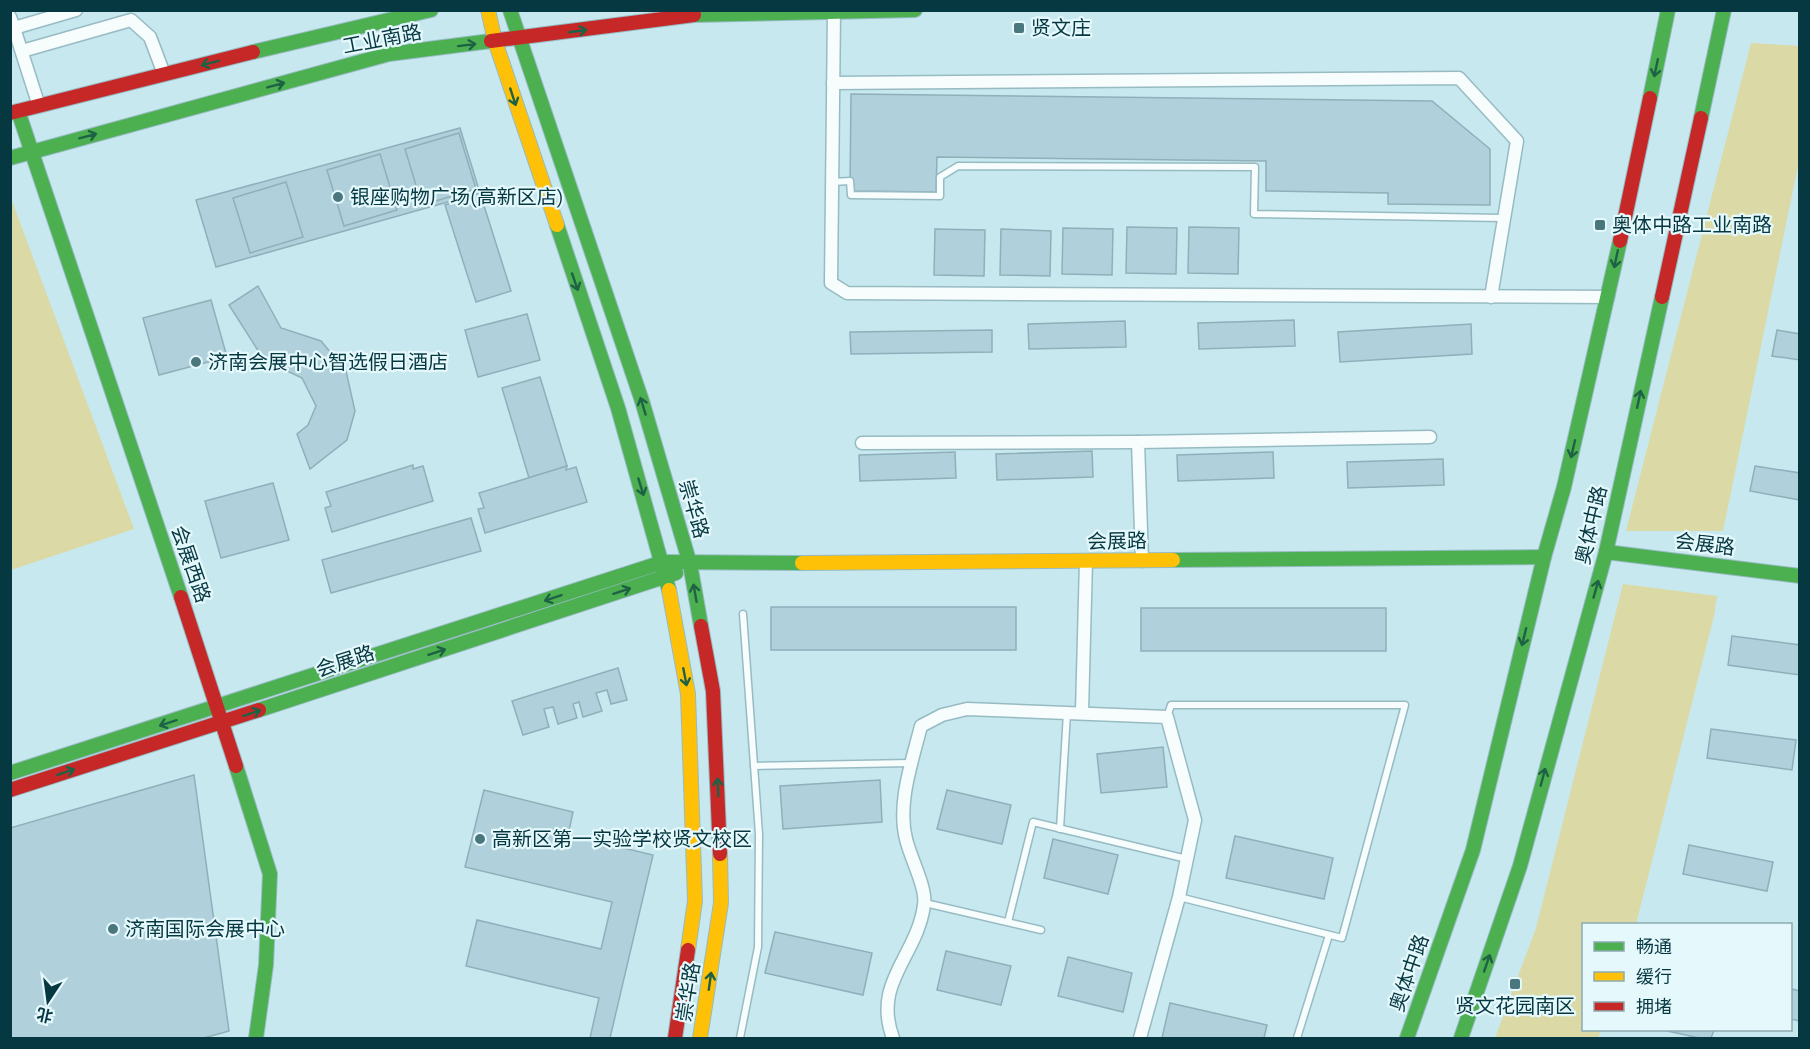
<svg xmlns="http://www.w3.org/2000/svg" width="1810" height="1049" font-family="'IBM Plex Sans','Noto Sans SC',sans-serif">
<rect width="100%" height="100%" fill="#c7e8ee"/>
<!-- green -->
<g fill="#dbd9a5">
<polygon points="1751,43 1799,46 1799,161 1723,531 1626,531"/>
<polygon points="12,201 134,529 11,570 10,202"/>
<polygon points="1623,584 1717,596 1714,616 1636,924 1584,924 1584,1030 1601,1030 1598,1038 1495,1038 1536,928"/>
</g>
<!-- building -->
<g fill="#b0d0db" stroke="#8fafba" stroke-width="1.5">
<polygon points="851,94 1432,101 1490,149 1490,205 1388,204 1388,193 1266,191 1266,161 937,157 936,192 850,191"/>
<polygon points="460,128 480,193 216,267 196,200"/>
<polygon points="459,133 476,189 422,205 405,149"/>
<polygon points="380,154 397,210 344,226 327,170"/>
<polygon points="286,182 303,237 250,253 233,198"/>
<polygon points="480,193 511,291 476,302 445,205"/>
<polygon points="1127,227 1177,228 1176,274 1126,273"/>
<polygon points="1189,227 1239,228 1238,274 1188,273"/>
<polygon points="1063,228 1113,229 1112,275 1062,274"/>
<polygon points="935,229 985,230 984,276 934,275"/>
<polygon points="1001,229 1051,231 1050,276 1000,275"/>
<polygon points="258,286 281,328 321,341 346,371 355,411 347,440 310,469 297,434 308,425 316,406 302,378 264,360 229,305"/>
<polygon points="211,300 227,357 159,375 143,318"/>
<polygon points="527,314 540,360 478,377 465,330"/>
<polygon points="1294,320 1295,346 1199,349 1198,323"/>
<polygon points="1125,321 1126,347 1029,349 1028,324"/>
<polygon points="1471,324 1472,354 1340,362 1338,332"/>
<polygon points="992,330 992,352 851,354 850,332"/>
<polygon points="1777,330 1800,334 1800,360 1772,356"/>
<polygon points="540,377 567,466 529,478 502,388"/>
<polygon points="1092,451 1093,477 997,480 996,454"/>
<polygon points="955,452 956,478 860,481 859,455"/>
<polygon points="1273,452 1274,478 1178,481 1177,455"/>
<polygon points="1443,459 1444,485 1348,488 1347,462"/>
<polygon points="413,465 413,469 423,466 433,501 332,532 325,508 331,506 326,492"/>
<polygon points="567,466 566,470 576,467 587,502 485,533 478,509 484,508 479,493"/>
<polygon points="1755,466 1800,473 1800,500 1750,491"/>
<polygon points="273,483 289,540 221,558 205,501"/>
<polygon points="471,518 481,551 331,593 322,560"/>
<rect x="771" y="607" width="245" height="43"/>
<rect x="1141" y="608" width="245" height="43"/>
<polygon points="1732,636 1800,645 1800,675 1728,665"/>
<polygon points="618,668 627,700 611,704 607,690 596,693 602,711 583,717 579,702 573,704 577,718 558,724 553,707 544,709 549,727 523,735 512,701"/>
<polygon points="1711,729 1796,740 1792,770 1707,758"/>
<polygon points="1163,747 1167,787 1101,793 1097,754"/>
<polygon points="194,775 229,1031 204,1038 10,1038 10,828"/>
<polygon points="880,780 882,822 783,829 780,786"/>
<polygon points="484,790 573,812 568,835 653,855 610,1038 590,1038 599,998 466,966 477,920 601,949 612,902 465,867"/>
<polygon points="947,790 1011,805 1002,844 937,829"/>
<polygon points="1235,836 1333,858 1324,899 1226,878"/>
<polygon points="1053,839 1118,855 1108,894 1044,878"/>
<polygon points="1689,845 1773,862 1767,891 1683,874"/>
<polygon points="775,932 872,953 863,995 765,973"/>
<polygon points="946,951 1011,966 1001,1005 937,990"/>
<polygon points="1068,957 1132,973 1123,1012 1058,996"/>
<polygon points="1792,989 1800,991 1800,1021 1790,1019"/>
<polygon points="1170,1003 1267,1025 1264,1038 1162,1038"/>
<polygon points="1663,1030 1714,1030 1711,1038 1699,1038"/>
</g>
<g fill="none" stroke-linecap="round" stroke-linejoin="round">
<defs>
<g id="lane">
<polyline points="832,182 850,181 851,195 940,196 940,177 958,166 1255,167 1254,214 1504,218"/>
<polyline points="1167,717 1171,705 1405,705 1342,938 1179,897"/>
<polyline points="754,766 911,763"/>
<polyline points="1060,829 1067,713"/>
<polyline points="925,903 1041,930"/>
<polyline points="1008,922 1033,822 1187,859"/>
<polyline points="740,1038 758,947 759,834 743,614"/>
<polyline points="1297,1038 1329,935"/>
</g>
<g id="street">
<polyline points="834,11 831,283 847,293 1608,297"/>
<polyline points="10,17 14,28 76,10"/>
<polyline points="14,28 39,106"/>
<polyline points="22,51 131,20 150,37 164,74"/>
<polyline points="833,83 1459,78 1517,141 1491,297"/>
<polyline points="862,443 1138,442"/>
<polyline points="1142,561 1138,442 1430,437"/>
<polyline points="1082,711 1086,561"/>
<path d="M893,1038c-21,-56 24,-81 31,-133 3,-17 -14,-48 -18,-66 -9,-36 6,-77 15,-113l21,-11 25,-6 200,8 28,103 -16,77 -39,141"/>
</g>
<g id="fast">
<polyline points="510,10 642,401 690,564 701,626"/>
<polyline points="694,15 915,10"/>
<polyline points="253,52 431,10"/>
<polyline points="1650,98 1668,10"/>
<polyline points="18,111 181,597"/>
<polyline points="1701,118 1724,10"/>
<polyline points="10,158 389,54 491,41"/>
<polyline points="557,225 618,408 669,590"/>
<polyline points="1606,552 1800,576"/>
<polyline points="1173,560 1544,557"/>
<polyline points="259,710 676,573"/>
<polyline points="236,766 270,874 266,965 256,1038"/>
<polyline points="10,773 663,562 802,563"/>
<polyline points="1407,1038 1473,850 1544,557 1564,487 1620,241"/>
<polyline points="1461,1038 1520,866 1606,552 1662,297"/>
</g>
<g id="slow">
<polyline points="488,10 495,41 557,225"/>
<polyline points="802,563 1173,560"/>
<polyline points="669,590 688,694 695,901 688,950"/>
<polyline points="700,1038 721,903 720,854"/>
</g>
<g id="jam">
<polyline points="491,41 694,15"/>
<polyline points="10,113 253,52"/>
<polyline points="1620,241 1650,98"/>
<polyline points="1662,297 1701,118"/>
<polyline points="181,597 236,766"/>
<polyline points="701,626 713,691 720,854"/>
<polyline points="10,790 259,710"/>
<polyline points="675,1038 688,950"/>
</g>
</defs>
<!-- lane casing -->
<use href="#lane" stroke="#97bbc3" stroke-width="9"/>
<!-- street casing -->
<use href="#street" stroke="#97bbc3" stroke-width="15"/>
<!-- fast casing -->
<use href="#fast" stroke="#97bbc3" stroke-width="16"/>
<!-- slow casing -->
<use href="#slow" stroke="#97bbc3" stroke-width="16"/>
<!-- jam casing -->
<use href="#jam" stroke="#97bbc3" stroke-width="16"/>
<!-- lane -->
<use href="#lane" stroke="#f7fcfc" stroke-width="6"/>
<!-- street -->
<use href="#street" stroke="#f7fcfc" stroke-width="12"/>
<!-- fast -->
<use href="#fast" stroke="#4caf50" stroke-width="14"/>
<!-- slow -->
<use href="#slow" stroke="#ffc107" stroke-width="14"/>
<!-- jam -->
<use href="#jam" stroke="#c62828" stroke-width="14"/>
</g>
<!-- one-way arrows -->
<defs><path id="oneway-shaft" d="M-6 0H5M1.5-3L5.5 0L1.5 3" fill="none" stroke-width="1.6" stroke-linecap="round" stroke-linejoin="round" transform="scale(1.5)"/></defs>
<g stroke="#1e6246">
<use href="#oneway-shaft" transform="translate(578 31) rotate(-8)"/>
<use href="#oneway-shaft" transform="translate(467 45) rotate(-7)"/>
<use href="#oneway-shaft" transform="translate(210 63) rotate(166)"/>
<use href="#oneway-shaft" transform="translate(1656 68) rotate(102)"/>
<use href="#oneway-shaft" transform="translate(276 85) rotate(-15)"/>
<use href="#oneway-shaft" transform="translate(513 97) rotate(72)"/>
<use href="#oneway-shaft" transform="translate(88 136) rotate(-15)"/>
<use href="#oneway-shaft" transform="translate(1616 259) rotate(102)"/>
<use href="#oneway-shaft" transform="translate(575 282) rotate(71)"/>
<use href="#oneway-shaft" transform="translate(1639 399) rotate(-78)"/>
<use href="#oneway-shaft" transform="translate(643 406) rotate(-107)"/>
<use href="#oneway-shaft" transform="translate(1573 449) rotate(103)"/>
<use href="#oneway-shaft" transform="translate(641 487) rotate(73)"/>
<use href="#oneway-shaft" transform="translate(1596 589) rotate(-74)"/>
<use href="#oneway-shaft" transform="translate(622 591) rotate(-18)"/>
<use href="#oneway-shaft" transform="translate(695 593) rotate(-100)"/>
<use href="#oneway-shaft" transform="translate(553 598) rotate(162)"/>
<use href="#oneway-shaft" transform="translate(1524 637) rotate(104)"/>
<use href="#oneway-shaft" transform="translate(437 652) rotate(-18)"/>
<use href="#oneway-shaft" transform="translate(685 677) rotate(79)"/>
<use href="#oneway-shaft" transform="translate(252 713) rotate(-18)"/>
<use href="#oneway-shaft" transform="translate(168 723) rotate(162)"/>
<use href="#oneway-shaft" transform="translate(66 772) rotate(-18)"/>
<use href="#oneway-shaft" transform="translate(1543 777) rotate(-75)"/>
<use href="#oneway-shaft" transform="translate(718 787) rotate(-93)"/>
<use href="#oneway-shaft" transform="translate(1487 963) rotate(-71)"/>
<use href="#oneway-shaft" transform="translate(710 981) rotate(-82)"/>
</g>
<!-- markers -->
<g fill="#4a767e" stroke="#e5f8fc" stroke-width="2">
<rect x="1013" y="22" width="12" height="12" rx="3"/>
<circle cx="338" cy="197" r="6"/>
<rect x="1594" y="219" width="12" height="12" rx="3"/>
<circle cx="196" cy="362" r="6"/>
<circle cx="480" cy="839" r="6"/>
<circle cx="113" cy="929" r="6"/>
<rect x="1509" y="978" width="12" height="12" rx="3"/>
</g>
<g text-anchor="middle" stroke-width="4.5" stroke-linejoin="round" paint-order="stroke">
<!-- poi labels -->
<g font-size="20" fill="#063841" stroke="#e5f8fc" text-anchor="start">
<text x="1031" y="35">贤文庄</text>
<text x="350" y="204">银座购物广场(高新区店)</text>
<text x="1612" y="232">奥体中路工业南路</text>
<text x="208" y="369">济南会展中心智选假日酒店</text>
<text x="492" y="846">高新区第一实验学校贤文校区</text>
<text x="125" y="936">济南国际会展中心</text>
<text x="1515" y="1013" text-anchor="middle">贤文花园南区</text>
</g>
<!-- street labels -->
<g font-size="20" fill="#063841" stroke="#e5f8fc">
<text transform="translate(382 39) rotate(-11)" y="7">工业南路</text>
<text transform="translate(694 509) rotate(74)" y="7">崇华路</text>
<text transform="translate(1591 525) rotate(-77)" y="7">奥体中路</text>
<text transform="translate(1117 541) rotate(-1)" y="7">会展路</text>
<text transform="translate(1705 544) rotate(7)" y="7">会展路</text>
<text transform="translate(191 564) rotate(71)" y="7">会展西路</text>
<text transform="translate(345 661) rotate(-18)" y="7">会展路</text>
<text transform="translate(1409 973) rotate(-71)" y="7">奥体中路</text>
<text transform="translate(688 992) rotate(-81)" y="7">崇华路</text>
</g>
</g>
<!-- border -->
<rect width="1810" height="1049" fill="none" stroke="#063841" stroke-width="24"/>
<!-- legend -->
<rect x="1582" y="923" width="210" height="108" fill="#e5f8fc" stroke="#8cabb1" stroke-width="1.5"/>
<rect x="1594" y="942" width="30" height="9" fill="#4caf50" stroke="#8cabb1" stroke-width="1.5"/>
<text x="1636" y="953" font-size="18" fill="#063841">畅通</text>
<rect x="1594" y="972" width="30" height="9" fill="#ffc107" stroke="#8cabb1" stroke-width="1.5"/>
<text x="1636" y="983" font-size="18" fill="#063841">缓行</text>
<rect x="1594" y="1002" width="30" height="9" fill="#c62828" stroke="#8cabb1" stroke-width="1.5"/>
<text x="1636" y="1013" font-size="18" fill="#063841">拥堵</text>
<!-- north arrow -->
<g transform="translate(48 1001) rotate(193)" stroke="#e5f8fc" stroke-width="4.5" paint-order="stroke">
<path d="M0-4.5L10 22L0 15L-10 22Z" fill="#063841"/>
<text y="-9" font-size="16" font-weight="bold" text-anchor="middle" fill="#063841">北</text>
</g>
</svg>
